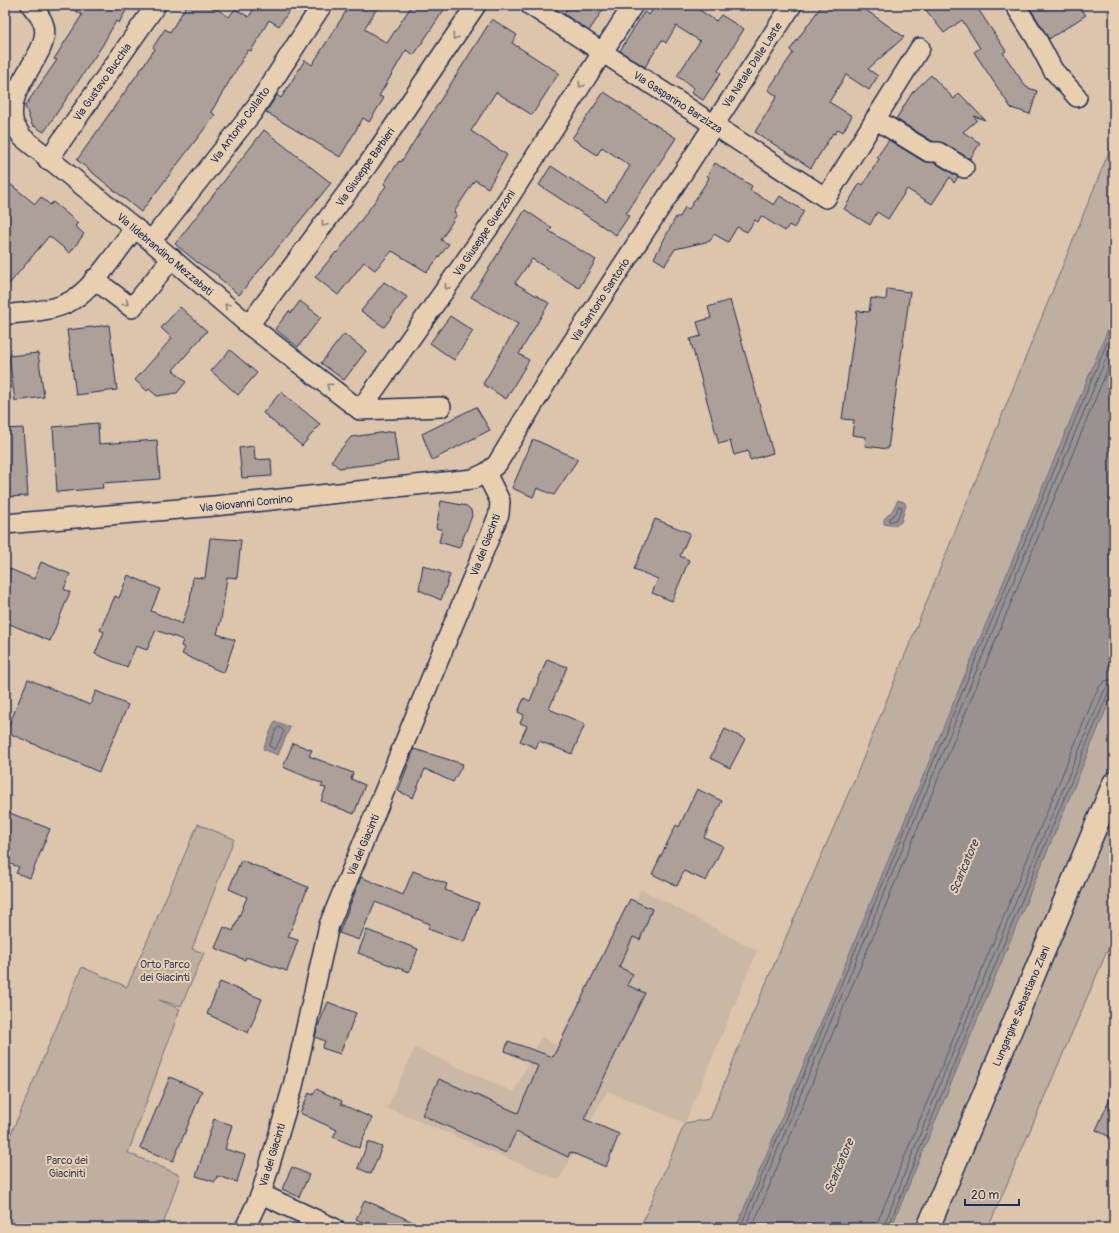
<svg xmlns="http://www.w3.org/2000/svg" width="1119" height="1233" font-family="Pangolin,sans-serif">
<rect width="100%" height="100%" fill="#dcc5ab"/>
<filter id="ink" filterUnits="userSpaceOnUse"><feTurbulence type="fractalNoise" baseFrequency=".025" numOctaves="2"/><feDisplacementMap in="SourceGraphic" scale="8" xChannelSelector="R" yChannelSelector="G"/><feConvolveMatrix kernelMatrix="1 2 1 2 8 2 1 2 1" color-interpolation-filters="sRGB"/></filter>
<g filter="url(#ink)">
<!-- built -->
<polygon fill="#cab7a4" points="641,889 757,951 685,1123 607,1091 559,1180 387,1108 415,1048 514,1092 541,1037 563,1049"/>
<!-- green -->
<g fill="#bfafa0" stroke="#6d6f7f">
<polygon points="1114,139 1114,935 988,1228 640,1228 685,1123 710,1119 743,1036 856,776"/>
<polygon points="198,824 234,839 192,949 204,953 181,1006 159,1000 180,1009 128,1153 180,1175 163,1225 170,1228 5,1228 5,1148 82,967 127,987"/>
</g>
<!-- water -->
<g fill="#999291" stroke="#676a7d">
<polygon points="1114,315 1114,690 891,1228 736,1228"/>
<polygon points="898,500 904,502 906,505 901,522 894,526 884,524 884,519 892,511"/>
<polygon points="275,721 290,727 278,755 263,749"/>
</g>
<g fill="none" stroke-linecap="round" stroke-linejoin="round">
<!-- shore -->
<g stroke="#4d5772" stroke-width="1">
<polygon points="899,506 901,506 902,509 897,519 890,522 889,519 896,513"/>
<polygon points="279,727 284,731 276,748 274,749 269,746 277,728"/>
<polyline points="740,1228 1114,326"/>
<polyline points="745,1228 1114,339"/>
<polyline points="752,1228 1114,354"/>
<polyline points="877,1228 878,1221 1098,688 1105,681 1114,679"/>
<polyline points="883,1228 948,1064 1104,691 1108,686 1114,685"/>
<polyline points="888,1228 953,1066 1108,693 1114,690"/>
</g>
</g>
<!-- building -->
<g fill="#aca098" stroke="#1b2f5e">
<polygon points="66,5 129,5 119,23 116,21 102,46 44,132 32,125 25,106 57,60 54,59 82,15"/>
<polygon points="187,5 211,5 229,17 235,9 249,17 253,10 245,5 293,5 279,26 269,20 251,51 248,50 211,112 215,115 141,212 77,160 155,49 153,47 165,29 170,32"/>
<polygon points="350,5 379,5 364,29 387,43 412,5 447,5 414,55 406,50 379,96 384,98 369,122 363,118 340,157 266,112 277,95 281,98 305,60 312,65"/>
<polygon points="569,5 606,5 589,31 564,14"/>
<polygon points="656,5 692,5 716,21 721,15 744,29 718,71 721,73 703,100 691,93 694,88 677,76 700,41 676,26 666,43 662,40 645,67 620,51 644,12 649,15"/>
<polygon points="822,5 859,5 904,37 868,69 878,76 869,90 846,75 829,102 852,116 843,132 838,129 835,134 833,133 811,168 755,132 777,96 768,90 793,53 790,50"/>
<polygon points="922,5 983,5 978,9 1006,51 1003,53 1026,87 1037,91 1030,114 1011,108 974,52 980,48 962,20 944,33"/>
<polygon points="1028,5 1077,5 1086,15 1049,39"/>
<polygon points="492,19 517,35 512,43 559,73 532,115 496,92 471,131 507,155 488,188 475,180 454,212 457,214 441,240 449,244 427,272 392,251 375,270 364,262 338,295 315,277 336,252 337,253 386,186 384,184 399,161 401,162"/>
<polygon points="931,75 954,99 959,93 985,120 974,116 977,120 963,132 980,143 970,159 944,143 932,141 896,119 912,93"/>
<polygon points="604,92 676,138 626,214 629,216 616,235 539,185 551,166 606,202 630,166 602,147 597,155 572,138"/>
<polygon points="264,130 331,183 239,295 218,277 219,276 198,263 175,244"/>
<polygon points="889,140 923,161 935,163 958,177 954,183 950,177 932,204 907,189 888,219 877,212 870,225 844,209 860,183 863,185 879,159 877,157"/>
<polygon points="715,163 752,186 750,190 774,205 780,196 804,211 794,228 789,225 785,231 761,216 758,222 755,220 747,232 737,227 728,242 714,234 710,241 675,249 665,265 654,258 676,217 680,217 685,207 689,209 709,178 707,176"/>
<polygon points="5,180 35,204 41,197 50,205 53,202 78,223 75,226 84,234 70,253 49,236 5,289"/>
<polygon points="525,210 552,228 549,231 596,260 579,288 532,259 515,283 549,303 519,354 529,360 506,399 483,384 518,324 471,297"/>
<polygon points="384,282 407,297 384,327 361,311"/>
<polygon points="887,289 910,292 888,449 865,446 866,437 852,435 854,420 842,419 857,311 869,312 871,298 886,300"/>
<polygon points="730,300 773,453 750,460 748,451 734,455 730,441 719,444 690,339 701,336 697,322 711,318 708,307"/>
<polygon points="300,301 321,317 298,347 275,329 289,311 291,313"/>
<polygon points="180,307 207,331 173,370 186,382 177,393 157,396 149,389 147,391 135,380 172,338 161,328"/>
<polygon points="450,316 473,331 454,360 430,343"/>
<polygon points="109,325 117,390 76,395 67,330"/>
<polygon points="344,334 366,351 344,380 321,363"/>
<polygon points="230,350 257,373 238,395 211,371"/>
<polygon points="38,353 44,397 15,401 9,356"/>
<polygon points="281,392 320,424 302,446 263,413"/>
<polygon points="476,407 490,430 432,460 422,434"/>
<polygon points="98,423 99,444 157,440 160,479 102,483 103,488 57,492 53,427"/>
<polygon points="23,428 28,496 5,497 5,429"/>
<polygon points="394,431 398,461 339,468 331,461 351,437"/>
<polygon points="533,439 578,459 554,495 537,488 533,497 512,488"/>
<polygon points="254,446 255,460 271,459 272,476 242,478 239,448"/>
<polygon points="441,501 467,506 471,510 472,516 459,548 439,542 442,530 436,528"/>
<polygon points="655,519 690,533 680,556 689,560 672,601 652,593 658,579 634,569"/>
<polygon points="210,538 241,540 237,578 227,577 221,620 217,634 235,640 224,673 182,654 185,648 181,646 183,640 156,630 147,650 136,646 127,667 95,654 104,632 100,630 115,596 119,598 128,575 160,589 151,611 182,624 190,601 193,577 205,578"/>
<polygon points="41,562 70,574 64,589 70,592 50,641 5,622 5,567 34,579"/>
<polygon points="423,565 450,575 441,600 419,590"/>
<polygon points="547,659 567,667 549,709 585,724 572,754 539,741 536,748 520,741 527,726 520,723 524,715 518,712 524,698 530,701"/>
<polygon points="28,679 90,705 96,691 128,705 99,772 6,732"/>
<polygon points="725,729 745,739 730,768 710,758"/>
<polygon points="293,743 312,750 309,756 353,773 351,779 365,785 354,814 321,801 326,788 321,787 323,784 283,767"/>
<polygon points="414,749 463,764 453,782 425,769 413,798 398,791"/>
<polygon points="697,789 722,801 704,837 723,846 706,881 684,871 677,886 652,874 676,825 679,827"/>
<polygon points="5,811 50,829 30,878 16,873 19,867 5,862"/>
<polygon points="241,860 308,887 288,937 298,940 287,971 246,957 245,960 215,948 224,927 233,931 247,897 229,889"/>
<polygon points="413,871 447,884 445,890 479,903 464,942 428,929 430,924 375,902 359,940 339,933 361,877 403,895"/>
<polygon points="630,899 652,909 640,940 633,937 619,967 633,974 627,985 645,993 584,1119 619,1134 606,1167 570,1152 568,1157 516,1132 506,1153 422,1115 439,1079 518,1113 538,1066 505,1051 508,1041 553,1057"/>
<polygon points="367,930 418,949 409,972 358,953"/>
<polygon points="220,982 262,999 248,1033 207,1014"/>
<polygon points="328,1002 356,1013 340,1054 322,1048 325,1041 315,1037 318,1026"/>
<polygon points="170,1077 202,1091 173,1161 140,1148"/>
<polygon points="316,1089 342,1101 341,1104 372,1118 359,1148 333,1137 337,1130 300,1113 309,1093 313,1095"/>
<polygon points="1114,1090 1114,1139 1096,1130"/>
<polygon points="214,1119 232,1125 225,1149 245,1155 237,1182 217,1176 215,1182 196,1176"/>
<polygon points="368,1142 382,1147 371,1174 358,1168"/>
<polygon points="292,1167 309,1175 299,1197 282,1189"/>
<polygon points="365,1200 426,1228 375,1228 356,1219"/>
</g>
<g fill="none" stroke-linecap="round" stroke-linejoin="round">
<defs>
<g id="street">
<path d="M31,5c5,7 11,12 13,21 7,29 -41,61 -30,98 2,4 6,9 8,13l129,104 98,84 111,85 81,-3"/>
<polyline points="530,5 826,198 920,48"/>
<polyline points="1015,5 1036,38 1053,70 1077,97"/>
<polyline points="875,119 929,152 938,152 964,168"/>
<polyline points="48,160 156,5"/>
<polyline points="151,241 252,113 322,5"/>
<polyline points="94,279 132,308 172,258"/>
<path d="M5,315c19,-3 42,-3 60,-11 27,-11 51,-53 70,-76"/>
<polyline points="249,325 369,163 476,5"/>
<polyline points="360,410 497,216 633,5"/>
<polyline points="5,524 214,506 473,479 486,473 497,464 548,380 792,5"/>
<polyline points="261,1194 334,1228"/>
<polyline points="245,1228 261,1194 293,1086 329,925 499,514 500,501 486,473"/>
</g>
<polyline id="secondary" points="928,1228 1114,783"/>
</defs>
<!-- street casing -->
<use href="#street" stroke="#1b2f5e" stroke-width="22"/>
<!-- secondary casing -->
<use href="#secondary" stroke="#1b2f5e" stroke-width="25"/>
<!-- street -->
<use href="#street" stroke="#e8cfb0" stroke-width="19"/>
<!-- secondary -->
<use href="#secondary" stroke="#e8cfb0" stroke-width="22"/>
</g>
<!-- one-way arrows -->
<defs><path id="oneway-chevron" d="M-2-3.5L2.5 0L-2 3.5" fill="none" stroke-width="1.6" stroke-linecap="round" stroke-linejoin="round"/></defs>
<g stroke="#827f87">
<use href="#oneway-chevron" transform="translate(455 37) rotate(124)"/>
<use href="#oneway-chevron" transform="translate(581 85) rotate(123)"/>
<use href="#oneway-chevron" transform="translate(324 224) rotate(127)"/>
<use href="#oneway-chevron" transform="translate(447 287) rotate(125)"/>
<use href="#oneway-chevron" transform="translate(126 303) rotate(37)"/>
<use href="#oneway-chevron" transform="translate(227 306) rotate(-139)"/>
<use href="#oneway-chevron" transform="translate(329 386) rotate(-143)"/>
</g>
</g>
<g text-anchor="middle" stroke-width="4" stroke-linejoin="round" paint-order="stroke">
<!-- street labels -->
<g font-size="11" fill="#1b2f5e" stroke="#e8cfb0">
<text transform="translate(752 65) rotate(-57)" y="4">Via Natale Dalle Laste</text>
<text transform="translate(102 82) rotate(-55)" y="4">Via Gustavo Bucchia</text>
<text transform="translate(678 102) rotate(33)" y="4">Via Gasparino Barzizza</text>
<text transform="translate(240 125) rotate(-54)" y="4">Via Antonio Collalto</text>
<text transform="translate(365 167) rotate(-55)" y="4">Via Giuseppe Barbieri</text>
<text transform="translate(484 233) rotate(-56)" y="4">Via Giuseppe Guerzoni</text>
<text transform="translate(165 254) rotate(40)" y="4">Via Ildebrandino Mezzabati</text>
<text transform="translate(600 300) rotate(-57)" y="4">Via Santorio Santorio</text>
<text transform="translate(246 503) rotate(-6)" y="4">Via Giovanni Comino</text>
<text transform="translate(485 545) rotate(-69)" y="4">Via dei Giacinti</text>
<text transform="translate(363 845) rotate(-67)" y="4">Via dei Giacinti</text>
<text transform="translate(1021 1006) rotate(-67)" y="4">Lungargine Sebastiano Ziani</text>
<text transform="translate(272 1155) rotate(-73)" y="4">Via dei Giacinti</text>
</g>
<!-- park labels -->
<g font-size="11" fill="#344268" stroke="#e8cfb0">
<text x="165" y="968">Orto Parco<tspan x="165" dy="13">dei Giacinti</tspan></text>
<text x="67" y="1164">Parco dei<tspan x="67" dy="13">Giaciniti</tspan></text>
</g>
<!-- water labels -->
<g font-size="12" font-style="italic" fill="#344368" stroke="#e8cfb0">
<text transform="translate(964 867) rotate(-67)" y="4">Scaricatore</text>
<text transform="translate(839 1166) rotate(-67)" y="4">Scaricatore</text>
</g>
</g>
<!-- margin -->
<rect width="1119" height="1233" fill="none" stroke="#e8cfb0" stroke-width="20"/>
<rect x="10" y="10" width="1099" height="1213" fill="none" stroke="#1b2f5e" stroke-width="1.5" filter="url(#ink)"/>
<!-- scale -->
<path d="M965 1199v6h54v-6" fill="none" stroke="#1b2f5e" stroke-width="2"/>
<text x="971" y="1199" font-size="12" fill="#1b2f5e" stroke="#e8cfb0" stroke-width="3" paint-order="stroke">20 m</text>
</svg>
